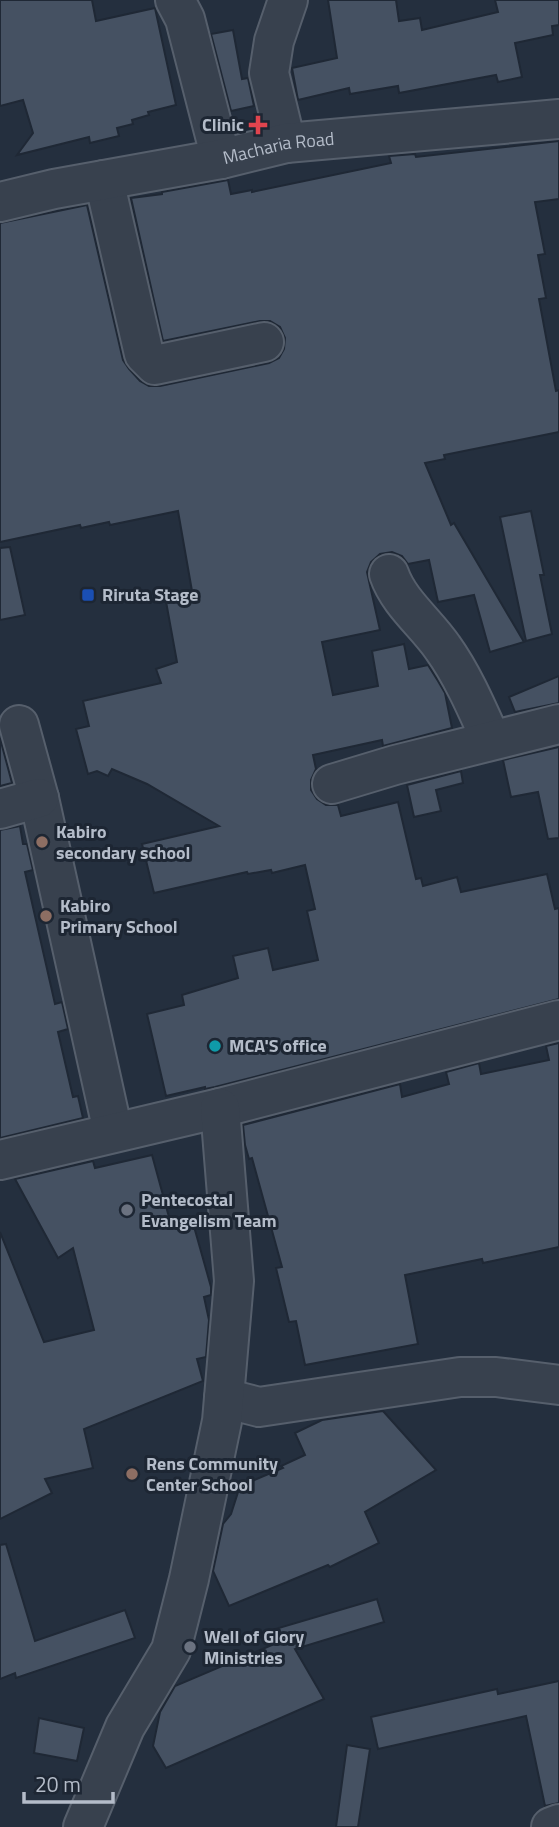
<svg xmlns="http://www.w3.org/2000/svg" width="559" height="1827" font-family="'Titillium Web',sans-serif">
<rect width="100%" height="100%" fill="#242f3e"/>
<!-- building -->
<g fill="#455162" stroke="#1f2835" stroke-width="2">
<polygon points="0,0 92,0 96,21 155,8 176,105 148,112 149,115 132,120 133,124 117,128 119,136 90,143 89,137 17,155 33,133 23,100 0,106"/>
<polygon points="328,0 396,0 399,21 420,18 422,30 498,12 495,0 559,0 559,25 552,26 553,35 515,43 522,77 498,82 496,75 399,93 398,86 350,94 349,88 298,100 292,68 337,58"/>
<polygon points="233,30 242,79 248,78 254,106 231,111 211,34"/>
<polygon points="559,141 559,199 535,202 545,254 538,255 546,298 539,299 556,391 559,390 559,432 444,455 445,459 425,463 451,525 454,523 524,642 490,652 474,595 438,602 429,560 408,564 402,556 392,552 380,554 371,562 367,572 380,630 322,642 333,695 378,686 372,651 404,644 409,669 428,665 438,681 445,693 452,728 383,746 382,740 313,755 316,769 311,780 311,790 317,799 326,805 338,805 341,816 398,802 416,879 421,878 423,886 457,877 461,892 547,874 555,909 559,908 559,999 215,1087 205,1089 205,1087 166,1096 147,1014 184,1005 182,995 238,978 233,956 268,948 273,970 318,960 307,911 315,909 305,865 272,873 271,870 248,874 247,872 154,893 142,844 219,826 147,784 112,769 108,776 97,771 88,774 76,729 89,726 83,701 161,683 156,669 177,662 165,596 192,591 178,511 110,525 109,522 81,528 80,525 0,542 0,223 87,205 123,360 129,369 140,381 149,386 160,386 269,363 279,358 284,349 285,338 280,327 270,321 260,321 163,341 131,198 162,194 162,192 228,180 231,194 252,190 252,192 391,163 389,156 415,154 416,157"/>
<polygon points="531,511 544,575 540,575 552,634 526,641 500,517"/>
<polygon points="10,547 25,615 0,620 0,548"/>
<polygon points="559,676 559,703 515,712 509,697"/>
<polygon points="0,738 12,783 0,786"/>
<polygon points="559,747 559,838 548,839 538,792 511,797 503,760"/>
<polygon points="461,771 463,783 436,790 441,811 414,817 407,785"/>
<polygon points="20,826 23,844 27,844 33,870 25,872 55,1004 62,1002 68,1029 58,1032 73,1097 78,1096 83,1118 0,1138 0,830"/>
<polygon points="559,1043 559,1247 483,1263 482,1259 405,1275 418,1344 305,1365 296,1321 289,1322 276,1268 282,1267 252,1158 249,1159 245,1145 243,1125 400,1084 402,1097 449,1084 446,1072 479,1063 481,1074 549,1060 546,1046"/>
<polygon points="152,1155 172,1228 193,1223 211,1287 211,1295 204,1297 209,1320 206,1357 197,1359 203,1381 84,1429 93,1468 45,1479 52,1493 0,1519 0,1232 44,1342 94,1330 73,1248 58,1258 15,1179 93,1161 95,1168"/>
<polygon points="383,1411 436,1470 365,1512 379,1543 330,1567 328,1565 229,1606 213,1571 223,1524 231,1514 240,1486 283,1468 281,1466 305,1455 295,1433 322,1420"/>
<polygon points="6,1544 35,1641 125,1610 135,1638 16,1678 15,1673 0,1679 0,1545"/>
<polygon points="377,1599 384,1622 295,1649 324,1699 166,1768 153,1746 160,1712 175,1686 272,1645 265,1632"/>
<polygon points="559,1681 559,1803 545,1806 526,1716 378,1749 371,1717 497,1689 498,1694"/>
<polygon points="39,1718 84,1728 77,1761 34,1753"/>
<polygon points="347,1745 370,1749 358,1827 336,1827"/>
</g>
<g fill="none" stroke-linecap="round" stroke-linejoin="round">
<defs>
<g id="minor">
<polyline points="175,0 185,19 221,159"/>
<polyline points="286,143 269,73 274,41 288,0"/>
<polyline points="104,180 144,354 155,365 264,342"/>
<path id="s1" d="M0,202l54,-13 167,-30 65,-16 273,-24"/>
<path d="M389,574c10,29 37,49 54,74 20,28 34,61 48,92"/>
<polyline points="19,725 39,798 113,1132"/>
<polyline points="332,784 395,765 559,724"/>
<polyline points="0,809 39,798"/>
<polyline points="0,1160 220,1108 559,1020"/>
<polyline points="224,1398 259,1407 460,1377 496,1377 559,1385"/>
<polyline points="83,1827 125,1727 171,1650 189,1579 222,1421 234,1281 220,1108"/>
<polyline points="551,1827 559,1824"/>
</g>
</defs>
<!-- minor casing -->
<use href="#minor" stroke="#565f6c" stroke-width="42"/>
<!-- minor -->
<use href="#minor" stroke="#38414e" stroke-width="38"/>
</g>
<!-- markers -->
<path fill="#e0444e" stroke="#1d2633" stroke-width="2.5" d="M254.5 114.5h7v7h7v7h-7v7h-7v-7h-7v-7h7z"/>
<rect fill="#1a4fb4" stroke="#1d2633" stroke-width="2.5" x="81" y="588" width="14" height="14" rx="3.5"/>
<g fill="#8d6e63" stroke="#1d2633" stroke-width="2.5">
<circle cx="42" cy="842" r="7"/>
<circle cx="46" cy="916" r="7"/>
<circle cx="132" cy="1474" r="7"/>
</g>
<circle fill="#0f9aa8" stroke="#1d2633" stroke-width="2.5" cx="215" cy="1046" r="7"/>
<g fill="#6b7280" stroke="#1d2633" stroke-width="2.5">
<circle cx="127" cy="1210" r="7"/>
<circle cx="190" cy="1647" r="7"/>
</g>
<g text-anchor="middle" stroke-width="6" stroke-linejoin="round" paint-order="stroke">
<!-- poi labels -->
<g font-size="18" font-weight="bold" fill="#b4bcc9" stroke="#1d2633" text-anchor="start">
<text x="244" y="131" text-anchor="end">Clinic</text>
<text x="102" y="601">Riruta Stage</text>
<text x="56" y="838">Kabiro<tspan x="56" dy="21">secondary school</tspan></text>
<text x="60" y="912">Kabiro<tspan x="60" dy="21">Primary School</tspan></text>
<text x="229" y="1052">MCA'S office</text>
<text x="141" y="1206">Pentecostal<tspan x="141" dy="21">Evangelism Team</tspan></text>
<text x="146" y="1470">Rens Community<tspan x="146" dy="21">Center School</tspan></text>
<text x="204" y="1643">Well of Glory<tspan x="204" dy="21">Ministries</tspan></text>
</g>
<!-- street labels -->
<g font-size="18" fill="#b4bcc9" stroke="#1d2633">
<text dy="6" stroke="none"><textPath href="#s1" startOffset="284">Macharia Road</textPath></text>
</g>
</g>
<!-- scale -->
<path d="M24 1792v10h89v-10" fill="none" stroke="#b4bcc9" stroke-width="3.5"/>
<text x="35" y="1792" font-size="21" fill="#b4bcc9" stroke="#1d2633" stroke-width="5" paint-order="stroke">20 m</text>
</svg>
